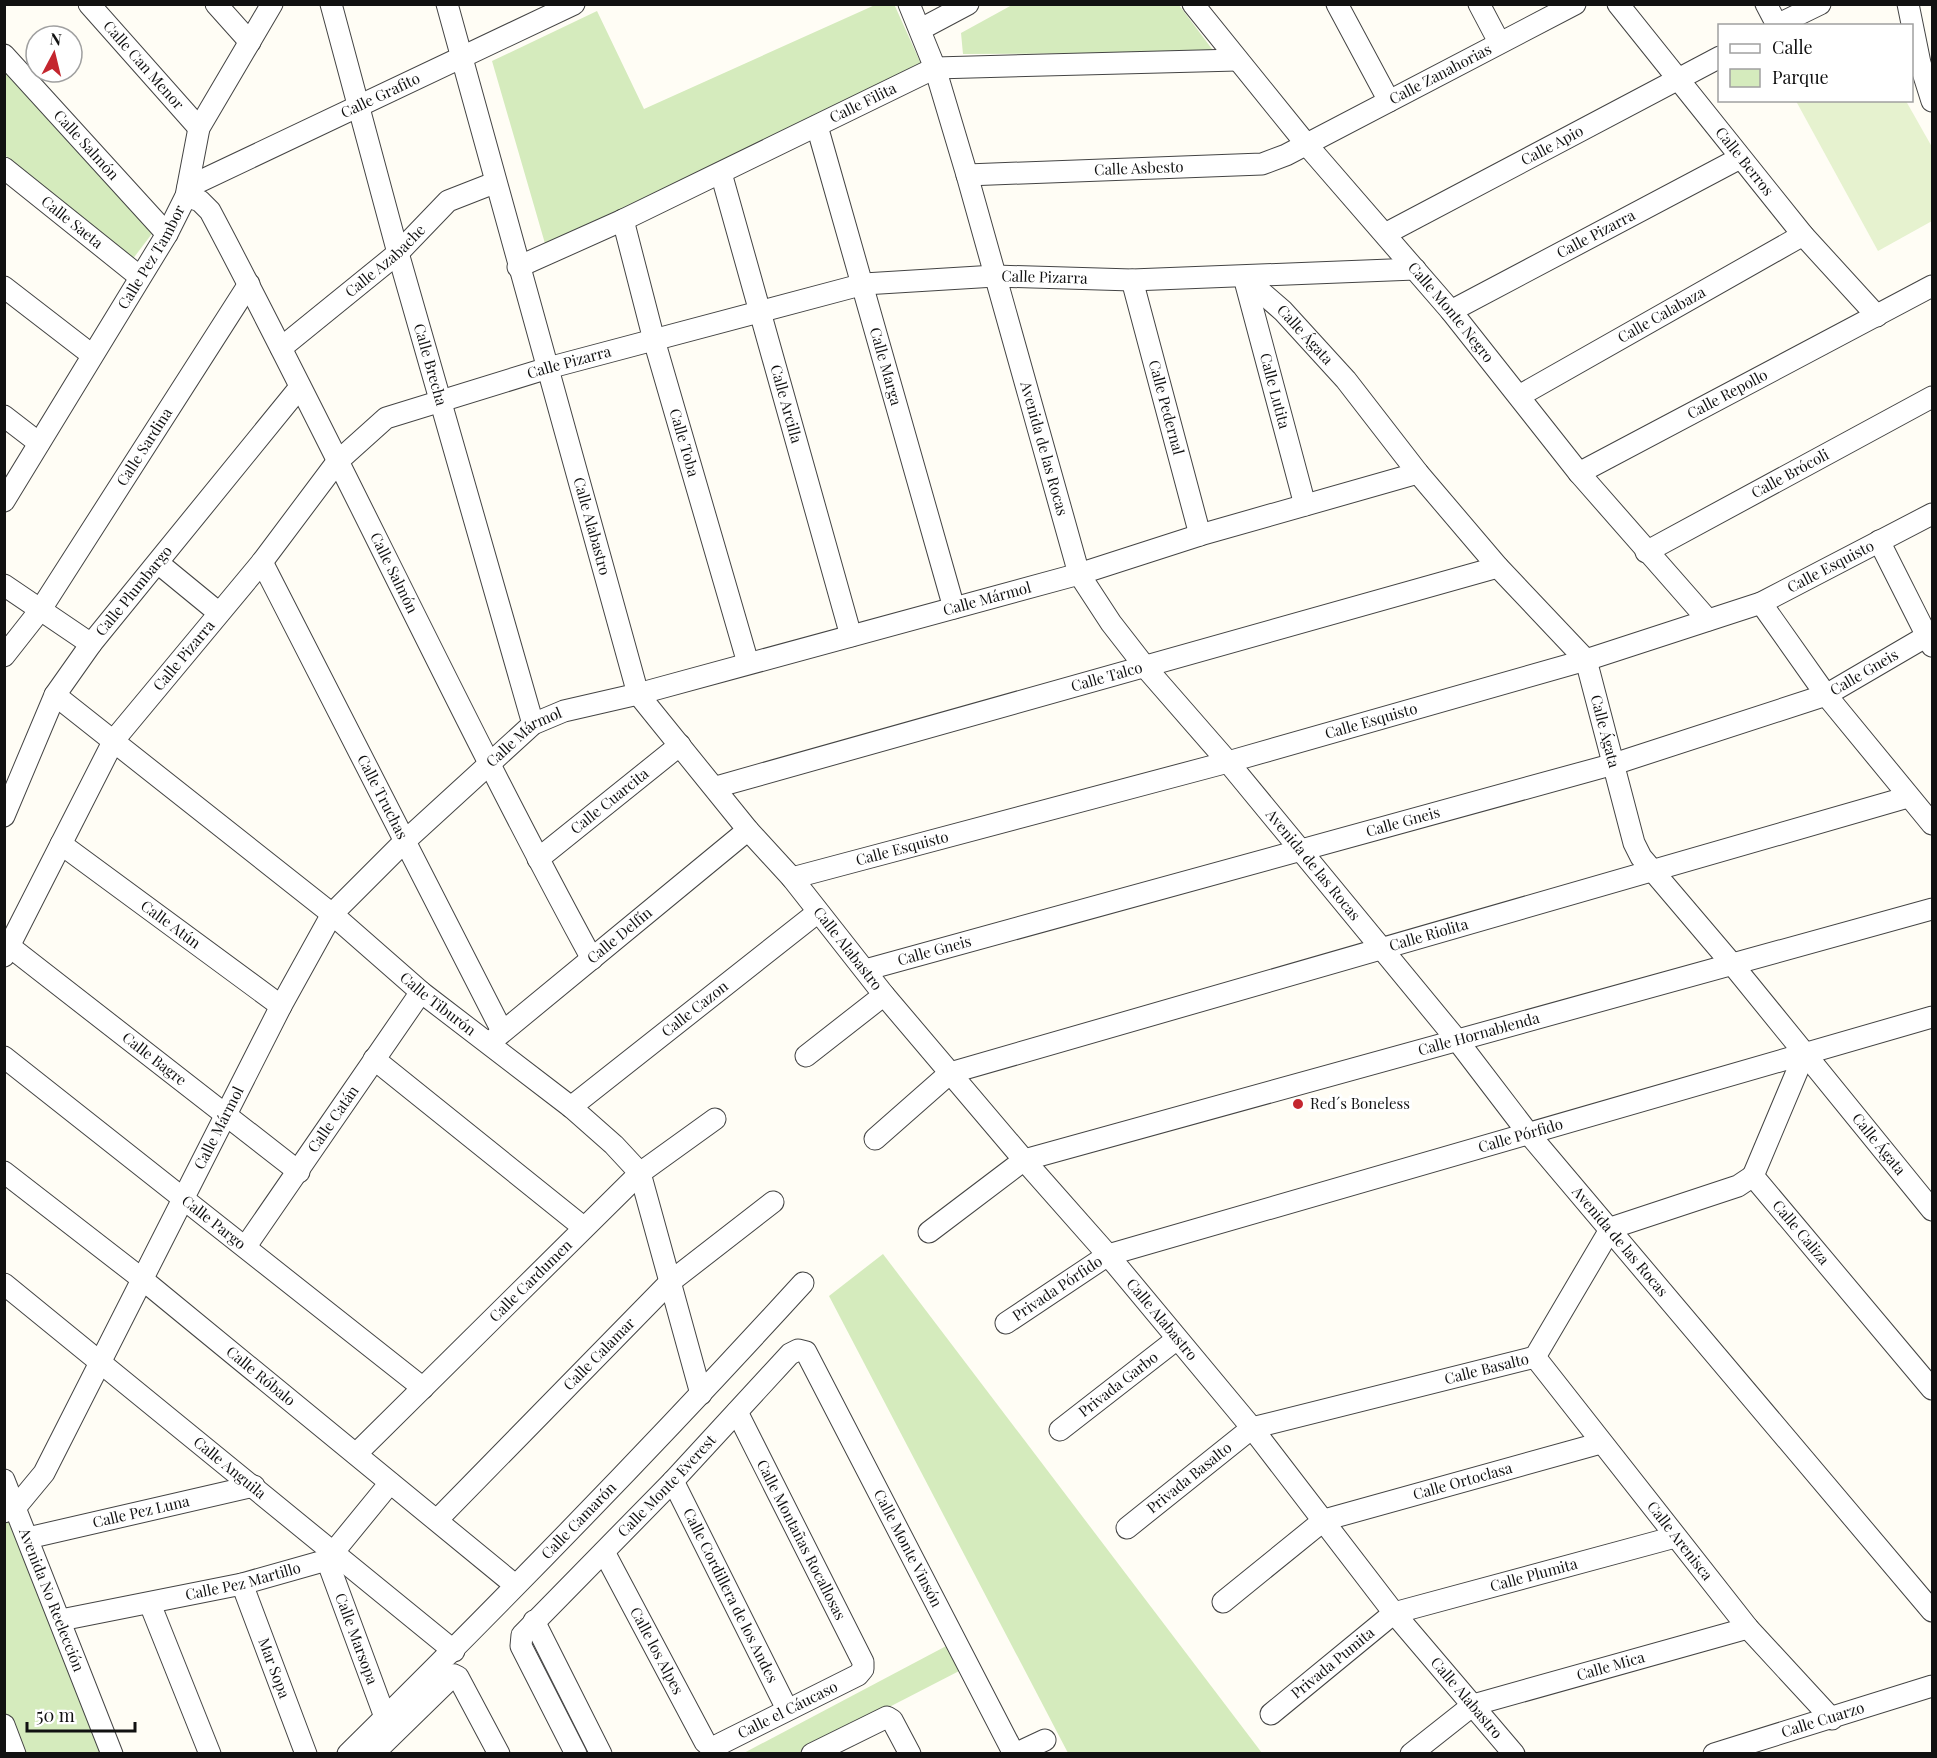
<svg xmlns="http://www.w3.org/2000/svg" width="1937" height="1758" font-family="'Playfair Display',serif">
<rect width="100%" height="100%" fill="#fffdf5"/>
<!-- green -->
<g fill="#d5ebbd">
<polygon points="894,4 922,66 546,247 492,61 597,11 644,109 875,5"/>
<polygon points="1012,5 1179,5 1215,53 963,54 961,33"/>
<polygon points="4,66 154,231 132,260 5,155"/>
<polygon points="883,1254 1262,1753 1068,1753 829,1296"/>
<polygon points="4,1480 112,1753 15,1753 4,1725"/>
<polygon points="950,1644 963,1669 800,1753 742,1754"/>
</g>
<!-- pitch -->
<polygon fill="#e6f2cf" points="1796,101 1906,101 1932,147 1932,221 1878,251"/>
<g fill="none" stroke-linecap="round" stroke-linejoin="round">
<defs>
<g id="minor">
<path id="s1" d="M89,4l110,124"/>
<polyline points="216,4 250,42"/>
<path id="s2" d="M331,4l67,249 135,471"/>
<path id="s3" d="M447,4l191,690 110,136 44,48 92,117 140,165 84,95 144,173 142,185 120,141"/>
<path id="s4" d="M909,4l26,64 32,107 112,399 32,49 35,45 82,94 229,278 71,93 404,478"/>
<path id="s5" d="M1193,4l114,141 144,166 128,162 129,147"/>
<polyline points="1337,4 1389,101"/>
<polyline points="1479,4 1499,42"/>
<path id="s6" d="M1618,4l185,231 74,81"/>
<polyline points="1766,4 1777,25 1820,4"/>
<polyline points="1908,4 1920,63 1932,101"/>
<polyline points="921,29 968,4"/>
<path id="s7" d="M4,55l163,179"/>
<path id="s8" d="M817,126l137,482"/>
<path id="s9" d="M4,168l136,109"/>
<path id="s10" d="M721,173l130,463"/>
<path id="s11" d="M967,175l295,-11 24,-9 289,-151"/>
<path id="s12" d="M188,187l386,-183"/>
<path id="s13" d="M186,196l14,5 10,10c131,247 248,502 382,748"/>
<path id="s14" d="M623,220l31,120 94,323"/>
<path id="s15" d="M1385,234l335,-177"/>
<path id="s16" d="M518,267l105,-47 312,-152 302,-8"/>
<path id="s17" d="M1244,277l39,34 63,69 72,93 80,94 88,93 48,183 7,14 91,107 200,246"/>
<path id="s18" d="M1244,277l61,228"/>
<path id="s19" d="M1132,280l68,255"/>
<polyline points="4,287 92,355"/>
<path id="s20" d="M1451,311l289,-153"/>
<path id="s21" d="M281,348l117,-95 50,-52 46,-18"/>
<path id="s22" d="M1519,396l284,-161"/>
<polyline points="4,416 39,443"/>
<path id="s23" d="M1579,473l353,-187"/>
<path id="s24" d="M4,501l163,-267 19,-38 13,-68 73,-124"/>
<polyline points="1879,541 1932,646"/>
<path id="s25" d="M1646,552l286,-155"/>
<path id="s26" d="M262,562l240,469"/>
<polyline points="158,563 219,613"/>
<polyline points="4,585 91,644"/>
<polyline points="1761,603 1826,695 1932,824"/>
<path id="s27" d="M4,656l37,-47 208,-325"/>
<path id="s28" d="M55,695l277,219 89,78 150,115 43,38 26,28 61,221"/>
<path id="s29" d="M716,787l782,-220"/>
<path id="s30" d="M4,816l51,-121 36,-51 209,-257"/>
<path id="s31" d="M61,844l220,162"/>
<path id="s32" d="M538,859l142,-114"/>
<path id="s33" d="M792,878l436,-116 358,-102 175,-57 171,-89"/>
<path id="s34" d="M9,946l290,226"/>
<path id="s35" d="M4,956l110,-216 148,-178 75,-100 49,-44 162,-50 316,-84 131,-8 137,4 283,-11"/>
<path id="s36" d="M865,970l749,-206 212,-69 101,-59"/>
<path id="s37" d="M493,1040l255,-210"/>
<polyline points="806,1056 884,995"/>
<path id="s38" d="M4,1057l419,331"/>
<polyline points="374,1059 583,1227"/>
<path id="s39" d="M571,1107l247,-195"/>
<path id="s40" d="M875,1139l75,-66 958,-276"/>
<path id="s41" d="M4,1172l138,107 373,306"/>
<path id="s42" d="M1753,1176l179,213"/>
<polyline points="1753,1176 1804,1055"/>
<path id="s43" d="M929,1232l95,-72 908,-251"/>
<path id="s44" d="M246,1246l175,-254"/>
<path id="s45" d="M4,1284l450,367"/>
<path id="s46" d="M1006,1323l102,-68 824,-238"/>
<path id="s47" d="M1535,1357l213,271 84,91"/>
<path id="s48" d="M1060,1430l117,-91"/>
<path id="s49" d="M356,1454l284,-281 75,-54"/>
<path id="s50" d="M4,1480l108,274"/>
<path id="s51" d="M673,1481l114,228"/>
<path id="s52" d="M4,1512l11,-4 29,-35 237,-467 51,-92 73,-73 128,-117 31,-13 74,-17 441,-120 121,-39 218,-62"/>
<path id="s53" d="M437,1520l233,-238 103,-80"/>
<path id="s54" d="M1127,1528l125,-100 283,-71 76,-129 127,-42 15,-10"/>
<path id="s55" d="M28,1538l226,-52"/>
<path id="s56" d="M604,1552l101,190 7,6 146,-73 5,-6v-7l-126,-250"/>
<path id="s57" d="M327,1560l58,157"/>
<path id="s58" d="M242,1584l64,170"/>
<path id="s59" d="M1223,1602l101,-82 277,-77"/>
<polyline points="150,1604 210,1754"/>
<path id="s60" d="M61,1620l181,-36 85,-24 63,-77"/>
<polyline points="534,1621 601,1754"/>
<path id="s61" d="M1271,1714l123,-101 281,-76"/>
<polyline points="4,1725 15,1754"/>
<path id="s62" d="M348,1754c156,-154 308,-310 455,-471"/>
<polyline points="373,1754 454,1675 458,1677 499,1754"/>
<path id="s63" d="M576,1754l-55,-108 1,-11 151,-154 117,-127 8,-4 8,2 208,402"/>
<polyline points="812,1754 887,1717 892,1720 910,1754"/>
<polyline points="1015,1754 1045,1740"/>
<path id="s64" d="M1411,1754l62,-49 275,-77"/>
<path id="s65" d="M1714,1754l218,-68"/>
</g>
</defs>
<!-- minor casing -->
<use href="#minor" stroke="#444" stroke-width="23"/>
<!-- minor -->
<use href="#minor" stroke="#fff" stroke-width="21"/>
</g>
<!-- markers -->
<circle fill="#c4262e" stroke="#fff" stroke-width="2" cx="1298" cy="1104" r="6"/>
<g text-anchor="middle" stroke-width="6" stroke-linejoin="round" paint-order="stroke">
<!-- street labels -->
<g font-size="15" fill="#111" stroke="#fff">
<text dy="5" stroke="none"><textPath href="#s1" startOffset="82">Calle Can Menor</textPath></text>
<text dy="5" stroke="none"><textPath href="#s11" startOffset="495">Calle Zanahorias</textPath></text>
<text dy="5" stroke="none"><textPath href="#s12" startOffset="213">Calle Grafito</textPath></text>
<text dy="5" stroke="none"><textPath href="#s16" startOffset="382">Calle Filita</textPath></text>
<text dy="5" stroke="none"><textPath href="#s7" startOffset="122">Calle Salmón</textPath></text>
<text dy="5" stroke="none"><textPath href="#s15" startOffset="189">Calle Apio</textPath></text>
<text dy="5" stroke="none"><textPath href="#s6" startOffset="202">Calle Berros</textPath></text>
<text dy="5" stroke="none"><textPath href="#s11" startOffset="172">Calle Asbesto</textPath></text>
<text dy="5" stroke="none"><textPath href="#s9" startOffset="87">Calle Saeta</textPath></text>
<text dy="5" stroke="none"><textPath href="#s20" startOffset="164">Calle Pizarra</textPath></text>
<text dy="5" stroke="none"><textPath href="#s24" startOffset="285">Calle Pez Tambor</textPath></text>
<text dy="5" stroke="none"><textPath href="#s21" startOffset="136">Calle Azabache</textPath></text>
<text dy="5" stroke="none"><textPath href="#s35" startOffset="1342">Calle Pizarra</textPath></text>
<text dy="5" stroke="none"><textPath href="#s5" startOffset="402">Calle Monte Negro</textPath></text>
<text dy="5" stroke="none"><textPath href="#s22" startOffset="164">Calle Calabaza</textPath></text>
<text dy="5" stroke="none"><textPath href="#s17" startOffset="84">Calle Ágata</textPath></text>
<text dy="5" stroke="none"><textPath href="#s35" startOffset="856">Calle Pizarra</textPath></text>
<text dy="5" stroke="none"><textPath href="#s2" startOffset="374">Calle Brecha</textPath></text>
<text dy="5" stroke="none"><textPath href="#s8" startOffset="250">Calle Marga</textPath></text>
<text dy="5" stroke="none"><textPath href="#s18" startOffset="118">Calle Lutita</textPath></text>
<text dy="5" stroke="none"><textPath href="#s23" startOffset="168">Calle Repollo</textPath></text>
<text dy="5" stroke="none"><textPath href="#s10" startOffset="240">Calle Arcilla</textPath></text>
<text dy="5" stroke="none"><textPath href="#s19" startOffset="132">Calle Pedernal</textPath></text>
<text dy="5" stroke="none"><textPath href="#s14" startOffset="231">Calle Toba</textPath></text>
<text dy="5" stroke="none"><textPath href="#s27" startOffset="252">Calle Sardina</textPath></text>
<text dy="5" stroke="none"><textPath href="#s4" startOffset="465">Avenida de las Rocas</textPath></text>
<text dy="5" stroke="none"><textPath href="#s25" startOffset="164">Calle Brócoli</textPath></text>
<text dy="5" stroke="none"><textPath href="#s3" startOffset="542">Calle Alabastro</textPath></text>
<text dy="5" stroke="none"><textPath href="#s33" startOffset="1086">Calle Esquisto</textPath></text>
<text dy="5" stroke="none"><textPath href="#s13" startOffset="435">Calle Salmón</textPath></text>
<text dy="5" stroke="none"><textPath href="#s30" startOffset="262">Calle Plumbargo</textPath></text>
<text dy="5" stroke="none"><textPath href="#s52" startOffset="1434">Calle Mármol</textPath></text>
<text dy="5" stroke="none"><textPath href="#s35" startOffset="352">Calle Pizarra</textPath></text>
<text dy="5" stroke="none"><textPath href="#s36" startOffset="1044">Calle Gneis</textPath></text>
<text dy="5" stroke="none"><textPath href="#s29" startOffset="406">Calle Talco</textPath></text>
<text dy="5" stroke="none"><textPath href="#s33" startOffset="600">Calle Esquisto</textPath></text>
<text dy="5" stroke="none"><textPath href="#s17" startOffset="588">Calle Ágata</textPath></text>
<text dy="5" stroke="none"><textPath href="#s52" startOffset="948">Calle Mármol</textPath></text>
<text dy="5" stroke="none"><textPath href="#s26" startOffset="264">Calle Truchas</textPath></text>
<text dy="5" stroke="none"><textPath href="#s32" startOffset="92">Calle Cuarcita</textPath></text>
<text dy="5" stroke="none"><textPath href="#s36" startOffset="558">Calle Gneis</textPath></text>
<text dy="5" stroke="none"><textPath href="#s33" startOffset="114">Calle Esquisto</textPath></text>
<text dy="5" stroke="none"><textPath href="#s4" startOffset="969">Avenida de las Rocas</textPath></text>
<text dy="5" stroke="none"><textPath href="#s31" startOffset="136">Calle Atún</textPath></text>
<text dy="5" stroke="none"><textPath href="#s40" startOffset="598">Calle Riolita</textPath></text>
<text dy="5" stroke="none"><textPath href="#s37" startOffset="164">Calle Delfín</textPath></text>
<text dy="5" stroke="none"><textPath href="#s3" startOffset="1046">Calle Alabastro</textPath></text>
<text dy="5" stroke="none"><textPath href="#s36" startOffset="72">Calle Gneis</textPath></text>
<text dy="5" stroke="none"><textPath href="#s28" startOffset="492">Calle Tiburón</textPath></text>
<text dy="5" stroke="none"><textPath href="#s39" startOffset="158">Calle Cazon</textPath></text>
<text dy="5" stroke="none"><textPath href="#s43" startOffset="591">Calle Hornablenda</textPath></text>
<text dy="5" stroke="none"><textPath href="#s34" startOffset="184">Calle Bagre</textPath></text>
<text dy="5" stroke="none"><textPath href="#s44" startOffset="154">Calle Catán</textPath></text>
<text dy="5" stroke="none"><textPath href="#s52" startOffset="444">Calle Mármol</textPath></text>
<text dy="5" stroke="none"><textPath href="#s46" startOffset="552">Calle Pórfido</textPath></text>
<text dy="5" stroke="none"><textPath href="#s17" startOffset="1092">Calle Ágata</textPath></text>
<text dy="5" stroke="none"><textPath href="#s38" startOffset="267">Calle Pargo</textPath></text>
<text dy="5" stroke="none"><textPath href="#s42" startOffset="74">Calle Caliza</textPath></text>
<text dy="5" stroke="none"><textPath href="#s4" startOffset="1455">Avenida de las Rocas</textPath></text>
<text dy="5" stroke="none"><textPath href="#s49" startOffset="246">Calle Cardumen</textPath></text>
<text dy="5" stroke="none"><textPath href="#s46" startOffset="62">Privada Pórfido</textPath></text>
<text dy="5" stroke="none"><textPath href="#s3" startOffset="1532">Calle Alabastro</textPath></text>
<text dy="5" stroke="none"><textPath href="#s53" startOffset="232">Calle Calamar</textPath></text>
<text dy="5" stroke="none"><textPath href="#s54" startOffset="402">Calle Basalto</textPath></text>
<text dy="5" stroke="none"><textPath href="#s41" startOffset="328">Calle Róbalo</textPath></text>
<text dy="5" stroke="none"><textPath href="#s48" startOffset="74">Privada Garbo</textPath></text>
<text dy="5" stroke="none"><textPath href="#s45" startOffset="291">Calle Anguila</textPath></text>
<text dy="5" stroke="none"><textPath href="#s54" startOffset="80">Privada Basalto</textPath></text>
<text dy="5" stroke="none"><textPath href="#s59" startOffset="274">Calle Ortoclasa</textPath></text>
<text dy="5" stroke="none"><textPath href="#s63" startOffset="340">Calle Monte Everest</textPath></text>
<text dy="5" stroke="none"><textPath href="#s55" startOffset="116">Calle Pez Luna</textPath></text>
<text dy="5" stroke="none"><textPath href="#s62" startOffset="328">Calle Camarón</textPath></text>
<text transform="translate(801 1540) rotate(63)" y="5">Calle Montañas Rocallosas</text>
<text dy="5" stroke="none"><textPath href="#s47" startOffset="234">Calle Arenisca</textPath></text>
<text dy="5" stroke="none"><textPath href="#s63" startOffset="759">Calle Monte Vinsón</textPath></text>
<text dy="5" stroke="none"><textPath href="#s61" startOffset="304">Calle Plumita</textPath></text>
<text dy="5" stroke="none"><textPath href="#s60" startOffset="186">Calle Pez Martillo</textPath></text>
<text dy="5" stroke="none"><textPath href="#s51" startOffset="128">Calle Cordillera de los Andes</textPath></text>
<text dy="5" stroke="none"><textPath href="#s50" startOffset="129">Avenida No Reelección</textPath></text>
<text dy="5" stroke="none"><textPath href="#s57" startOffset="84">Calle Marsopa</textPath></text>
<text dy="5" stroke="none"><textPath href="#s56" startOffset="112">Calle los Alpes</textPath></text>
<text dy="5" stroke="none"><textPath href="#s61" startOffset="80">Privada Pumita</textPath></text>
<text dy="5" stroke="none"><textPath href="#s64" startOffset="222">Calle Mica</textPath></text>
<text dy="5" stroke="none"><textPath href="#s58" startOffset="90">Mar Sopa</textPath></text>
<text dy="5" stroke="none"><textPath href="#s3" startOffset="2018">Calle Alabastro</textPath></text>
<text dy="5" stroke="none"><textPath href="#s56" startOffset="309">Calle el Cáucaso</textPath></text>
<text dy="5" stroke="none"><textPath href="#s65" startOffset="114">Calle Cuarzo</textPath></text>
</g>
<!-- poi labels -->
<g font-size="15" fill="#111" stroke="#fff" text-anchor="start">
<text x="1310" y="1109">Red´s Boneless</text>
</g>
</g>
<!-- border -->
<rect width="1937" height="1758" fill="none" stroke="#111111" stroke-width="12"/>
<!-- legend -->
<rect x="1718" y="24" width="195" height="78" fill="#ffffff" stroke="#a0a0a0" stroke-width="1.5"/>
<rect x="1730" y="44" width="30" height="9" fill="#ffffff" stroke="#a0a0a0" stroke-width="1.5"/>
<text x="1772" y="54" font-size="18" fill="#111111">Calle</text>
<rect x="1730" y="69" width="30" height="18" fill="#d5ebbd" stroke="#a0a0a0" stroke-width="1.5"/>
<text x="1772" y="84" font-size="18" fill="#111111">Parque</text>
<!-- north arrow -->
<g transform="translate(54 54) rotate(7)"><circle r="28" fill="#ffffff" stroke="#a0a0a0" stroke-width="1.5"/>
<path d="M0-4.5L10 22L0 15L-10 22Z" fill="#c4262e"/>
<text y="-9" font-size="16" font-weight="bold" text-anchor="middle" fill="#111111">N</text>
</g>
<!-- scale -->
<path d="M27 1722v9h108v-9" fill="none" stroke="#111111" stroke-width="3"/>
<text x="36" y="1722" font-size="18" fill="#111111" stroke="#ffffff" stroke-width="4.5" paint-order="stroke">50 m</text>
</svg>
